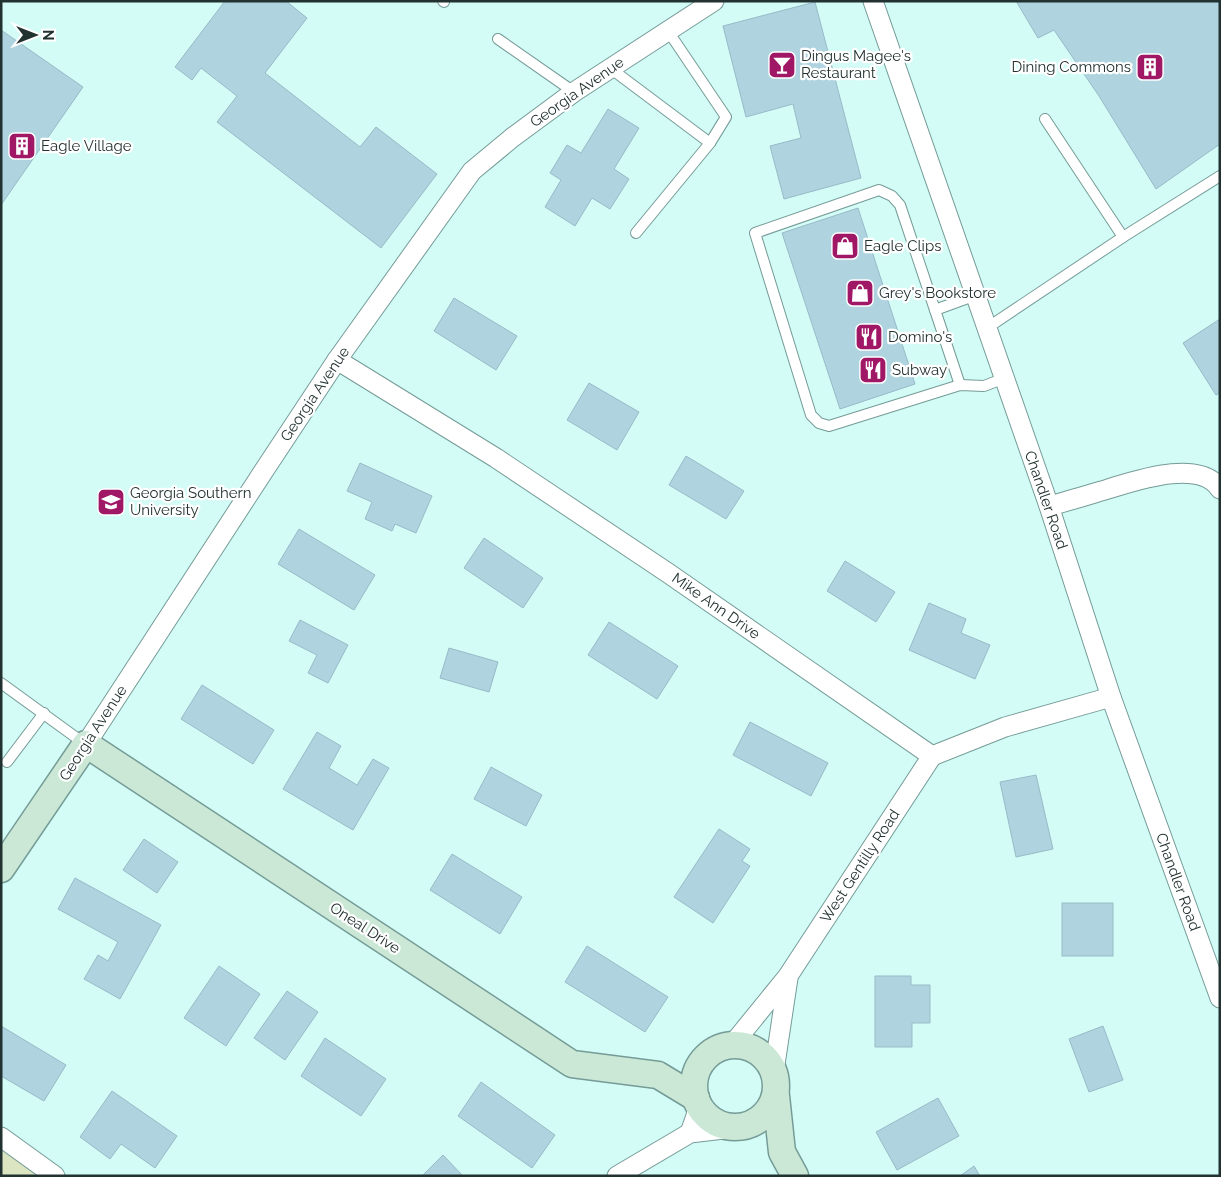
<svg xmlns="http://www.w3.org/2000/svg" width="1221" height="1177" font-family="Raleway,sans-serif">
<rect width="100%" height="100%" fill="#d3fcf7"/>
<!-- green -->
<polygon fill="#dbe5c1" points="1,1150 40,1176 1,1176"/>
<!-- building -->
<g fill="#afd4e0" stroke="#97bbc7">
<polygon points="225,1 286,1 307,18 265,73 360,147 376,127 437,174 381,248 217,122 237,96 201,68 192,80 175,67"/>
<polygon points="1016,1 1220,1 1220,144 1156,189 1099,96 1054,30 1038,38"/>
<polygon points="815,2 861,178 784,199 770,146 801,138 793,104 746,117 723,26"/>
<polygon points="1,30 83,87 1,205"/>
<polygon points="608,109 639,128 614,169 629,179 610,209 592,198 575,226 545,207 561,180 550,173 567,145 581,153"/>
<polygon points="858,208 915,384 840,409 782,233"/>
<polygon points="454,298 517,336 496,370 434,331"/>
<polygon points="1220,319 1220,393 1216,395 1183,343"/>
<polygon points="589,383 639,412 617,450 567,420"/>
<polygon points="686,456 744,491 726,519 669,485"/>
<polygon points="360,463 432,496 416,533 395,524 392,531 365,519 372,502 347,491"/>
<polygon points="299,529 375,575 354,610 278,564"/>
<polygon points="484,538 543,578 523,608 464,568"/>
<polygon points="845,561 895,592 876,622 827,591"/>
<polygon points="929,603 966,619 961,633 990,645 975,679 909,650"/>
<polygon points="300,620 348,645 328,683 308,673 317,655 289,641"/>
<polygon points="609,622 678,666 657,699 588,655"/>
<polygon points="449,648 498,662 489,692 440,678"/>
<polygon points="202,685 274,730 253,764 181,719"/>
<polygon points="750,722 828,763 811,796 733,755"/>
<polygon points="317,732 341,746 329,768 357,785 373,759 389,768 353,830 283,789"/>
<polygon points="491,767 542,795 526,826 474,799"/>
<polygon points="1036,775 1053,849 1016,857 1000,782"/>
<polygon points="719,829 750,849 742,861 750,866 713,923 674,897"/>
<polygon points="144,839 178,862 157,893 123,870"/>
<polygon points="452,854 522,897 500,934 430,890"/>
<polygon points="75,878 161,925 120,999 84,979 98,955 108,961 118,942 58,909"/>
<rect x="1062" y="903" width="51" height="53"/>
<polygon points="587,946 668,997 645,1032 565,982"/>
<polygon points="219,966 260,994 226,1046 184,1018"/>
<polygon points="875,976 911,976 911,985 930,985 930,1023 912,1023 912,1047 875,1047"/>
<polygon points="287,991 318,1012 285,1060 254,1038"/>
<polygon points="1,1026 66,1065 44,1101 1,1076"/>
<polygon points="1103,1026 1123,1080 1089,1092 1069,1039"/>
<polygon points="325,1038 386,1079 361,1116 301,1076"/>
<polygon points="481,1082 555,1135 532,1168 458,1116"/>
<polygon points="112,1091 177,1136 155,1168 121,1144 110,1159 80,1137"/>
<polygon points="938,1098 959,1136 897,1170 876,1132"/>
<polygon points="443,1155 463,1176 422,1176"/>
<polygon points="974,1166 980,1176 960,1176"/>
</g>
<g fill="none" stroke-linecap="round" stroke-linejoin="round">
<defs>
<g id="lane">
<polyline points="443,1 444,2"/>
<polyline points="498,39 574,92"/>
<polyline points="610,68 710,143"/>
<polyline points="1045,119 1123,237"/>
<polyline points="636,233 710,143 726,117 668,31"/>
<polyline points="976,295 935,310 900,205 892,196 879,190 755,233 811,415 819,423 829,426 960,385 984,386 1005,378"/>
<polyline points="935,310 960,385"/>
<polyline points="987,328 1123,237 1220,176"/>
<polyline points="1,683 85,744"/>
<polyline points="7,762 44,713"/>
</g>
<g id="street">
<polyline points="873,1 1049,506 1111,697 1220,998"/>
<polyline points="337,360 496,458 668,573 932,756"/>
<path d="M1049,506c20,-5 39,-11 59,-17 27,-8 92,-31 112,0"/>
<polyline points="86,744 263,472 337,360 472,171 513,137 574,92 714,1"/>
<polyline points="932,756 1005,727 1111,697"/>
<polyline points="732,1045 788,976 932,756"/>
<polyline points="774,1071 788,978"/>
<polyline points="690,1133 696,1116 698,1105"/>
<polyline points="1,1137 55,1176"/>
<polyline points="617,1176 690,1133 732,1128"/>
</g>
<g id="secondary">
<polyline points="1,869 86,744 572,1064 658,1075 696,1098"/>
<circle cx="735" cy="1086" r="41"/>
<polyline points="776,1096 782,1152 795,1176"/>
</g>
</defs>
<!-- lane casing -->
<use href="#lane" stroke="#759b97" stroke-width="12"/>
<!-- street casing -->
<use href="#street" stroke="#759b97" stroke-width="21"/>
<!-- secondary casing -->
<use href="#secondary" stroke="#759b97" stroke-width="29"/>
<!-- lane -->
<use href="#lane" stroke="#fff" stroke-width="10"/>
<!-- street -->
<use href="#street" stroke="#fff" stroke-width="19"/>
<!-- secondary -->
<use href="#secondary" stroke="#cae8d5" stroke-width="26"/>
</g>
<!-- icons -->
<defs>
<symbol id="bar-square" viewBox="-11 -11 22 22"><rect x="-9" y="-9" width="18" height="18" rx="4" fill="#9f1765" stroke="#fff"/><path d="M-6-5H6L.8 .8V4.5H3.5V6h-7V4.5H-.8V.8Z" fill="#fff"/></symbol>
<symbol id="building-square" viewBox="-11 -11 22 22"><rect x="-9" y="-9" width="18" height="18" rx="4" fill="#9f1765" stroke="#fff"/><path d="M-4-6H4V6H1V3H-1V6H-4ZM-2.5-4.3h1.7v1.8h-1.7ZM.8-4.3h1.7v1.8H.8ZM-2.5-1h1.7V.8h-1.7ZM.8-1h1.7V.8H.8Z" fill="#fff"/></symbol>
<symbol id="shop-square" viewBox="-11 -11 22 22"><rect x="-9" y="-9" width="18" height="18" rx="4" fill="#9f1765" stroke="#fff"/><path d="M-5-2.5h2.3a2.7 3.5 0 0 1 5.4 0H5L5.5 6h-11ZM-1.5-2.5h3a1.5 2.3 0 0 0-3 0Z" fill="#fff"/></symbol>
<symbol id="restaurant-square" viewBox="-11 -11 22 22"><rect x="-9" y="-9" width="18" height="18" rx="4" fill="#9f1765" stroke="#fff"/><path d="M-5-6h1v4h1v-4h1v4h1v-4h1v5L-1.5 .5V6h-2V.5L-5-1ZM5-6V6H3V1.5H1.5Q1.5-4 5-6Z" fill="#fff"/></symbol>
<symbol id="university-square" viewBox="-11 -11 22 22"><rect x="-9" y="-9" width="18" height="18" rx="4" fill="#9f1765" stroke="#fff"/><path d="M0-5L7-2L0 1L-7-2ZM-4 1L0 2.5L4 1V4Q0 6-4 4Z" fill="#fff"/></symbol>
</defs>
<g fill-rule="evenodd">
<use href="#bar-square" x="766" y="49" width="32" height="32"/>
<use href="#building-square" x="1134" y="51" width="32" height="32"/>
<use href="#building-square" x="6" y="130" width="32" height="32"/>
<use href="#shop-square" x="829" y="230" width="32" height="32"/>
<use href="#shop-square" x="844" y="277" width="32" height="32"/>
<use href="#restaurant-square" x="853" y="321" width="32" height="32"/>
<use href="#restaurant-square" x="857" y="354" width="32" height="32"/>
<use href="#university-square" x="95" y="486" width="32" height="32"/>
</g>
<g text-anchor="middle" stroke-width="4.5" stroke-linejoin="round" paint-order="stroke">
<!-- poi labels -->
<g font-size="15" fill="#223230" stroke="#fff" text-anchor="start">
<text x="801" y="61">Dingus Magee's<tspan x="801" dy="17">Restaurant</tspan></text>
<text x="1131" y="72" text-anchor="end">Dining Commons</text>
<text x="41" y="151">Eagle Village</text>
<text x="864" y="251">Eagle Clips</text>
<text x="879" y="298">Grey's Bookstore</text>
<text x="888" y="342">Domino's</text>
<text x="892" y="375">Subway</text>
<text x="130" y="498">Georgia Southern<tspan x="130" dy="17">University</tspan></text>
</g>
<!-- street labels -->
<g font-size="15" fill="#223230" stroke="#fff">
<text transform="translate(577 92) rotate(-35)" y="5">Georgia Avenue</text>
<text transform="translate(315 394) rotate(-56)" y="5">Georgia Avenue</text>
<text transform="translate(1046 500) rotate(71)" y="5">Chandler Road</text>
<text transform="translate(716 606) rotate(35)" y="5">Mike Ann Drive</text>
<text transform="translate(93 733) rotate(-57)" y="5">Georgia Avenue</text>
<text transform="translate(860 866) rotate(-57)" y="5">West Gentilly Road</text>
<text transform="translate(1178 882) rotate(70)" y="5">Chandler Road</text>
<text transform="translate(365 928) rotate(33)" y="5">Oneal Drive</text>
</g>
</g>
<!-- border -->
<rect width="1221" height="1177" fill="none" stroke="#223230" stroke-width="5"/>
<!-- north arrow -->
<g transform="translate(35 35) rotate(90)" stroke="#ffffff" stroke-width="4" paint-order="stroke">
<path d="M0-4L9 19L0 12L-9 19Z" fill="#223230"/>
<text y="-8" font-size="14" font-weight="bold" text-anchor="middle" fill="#223230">N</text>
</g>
</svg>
